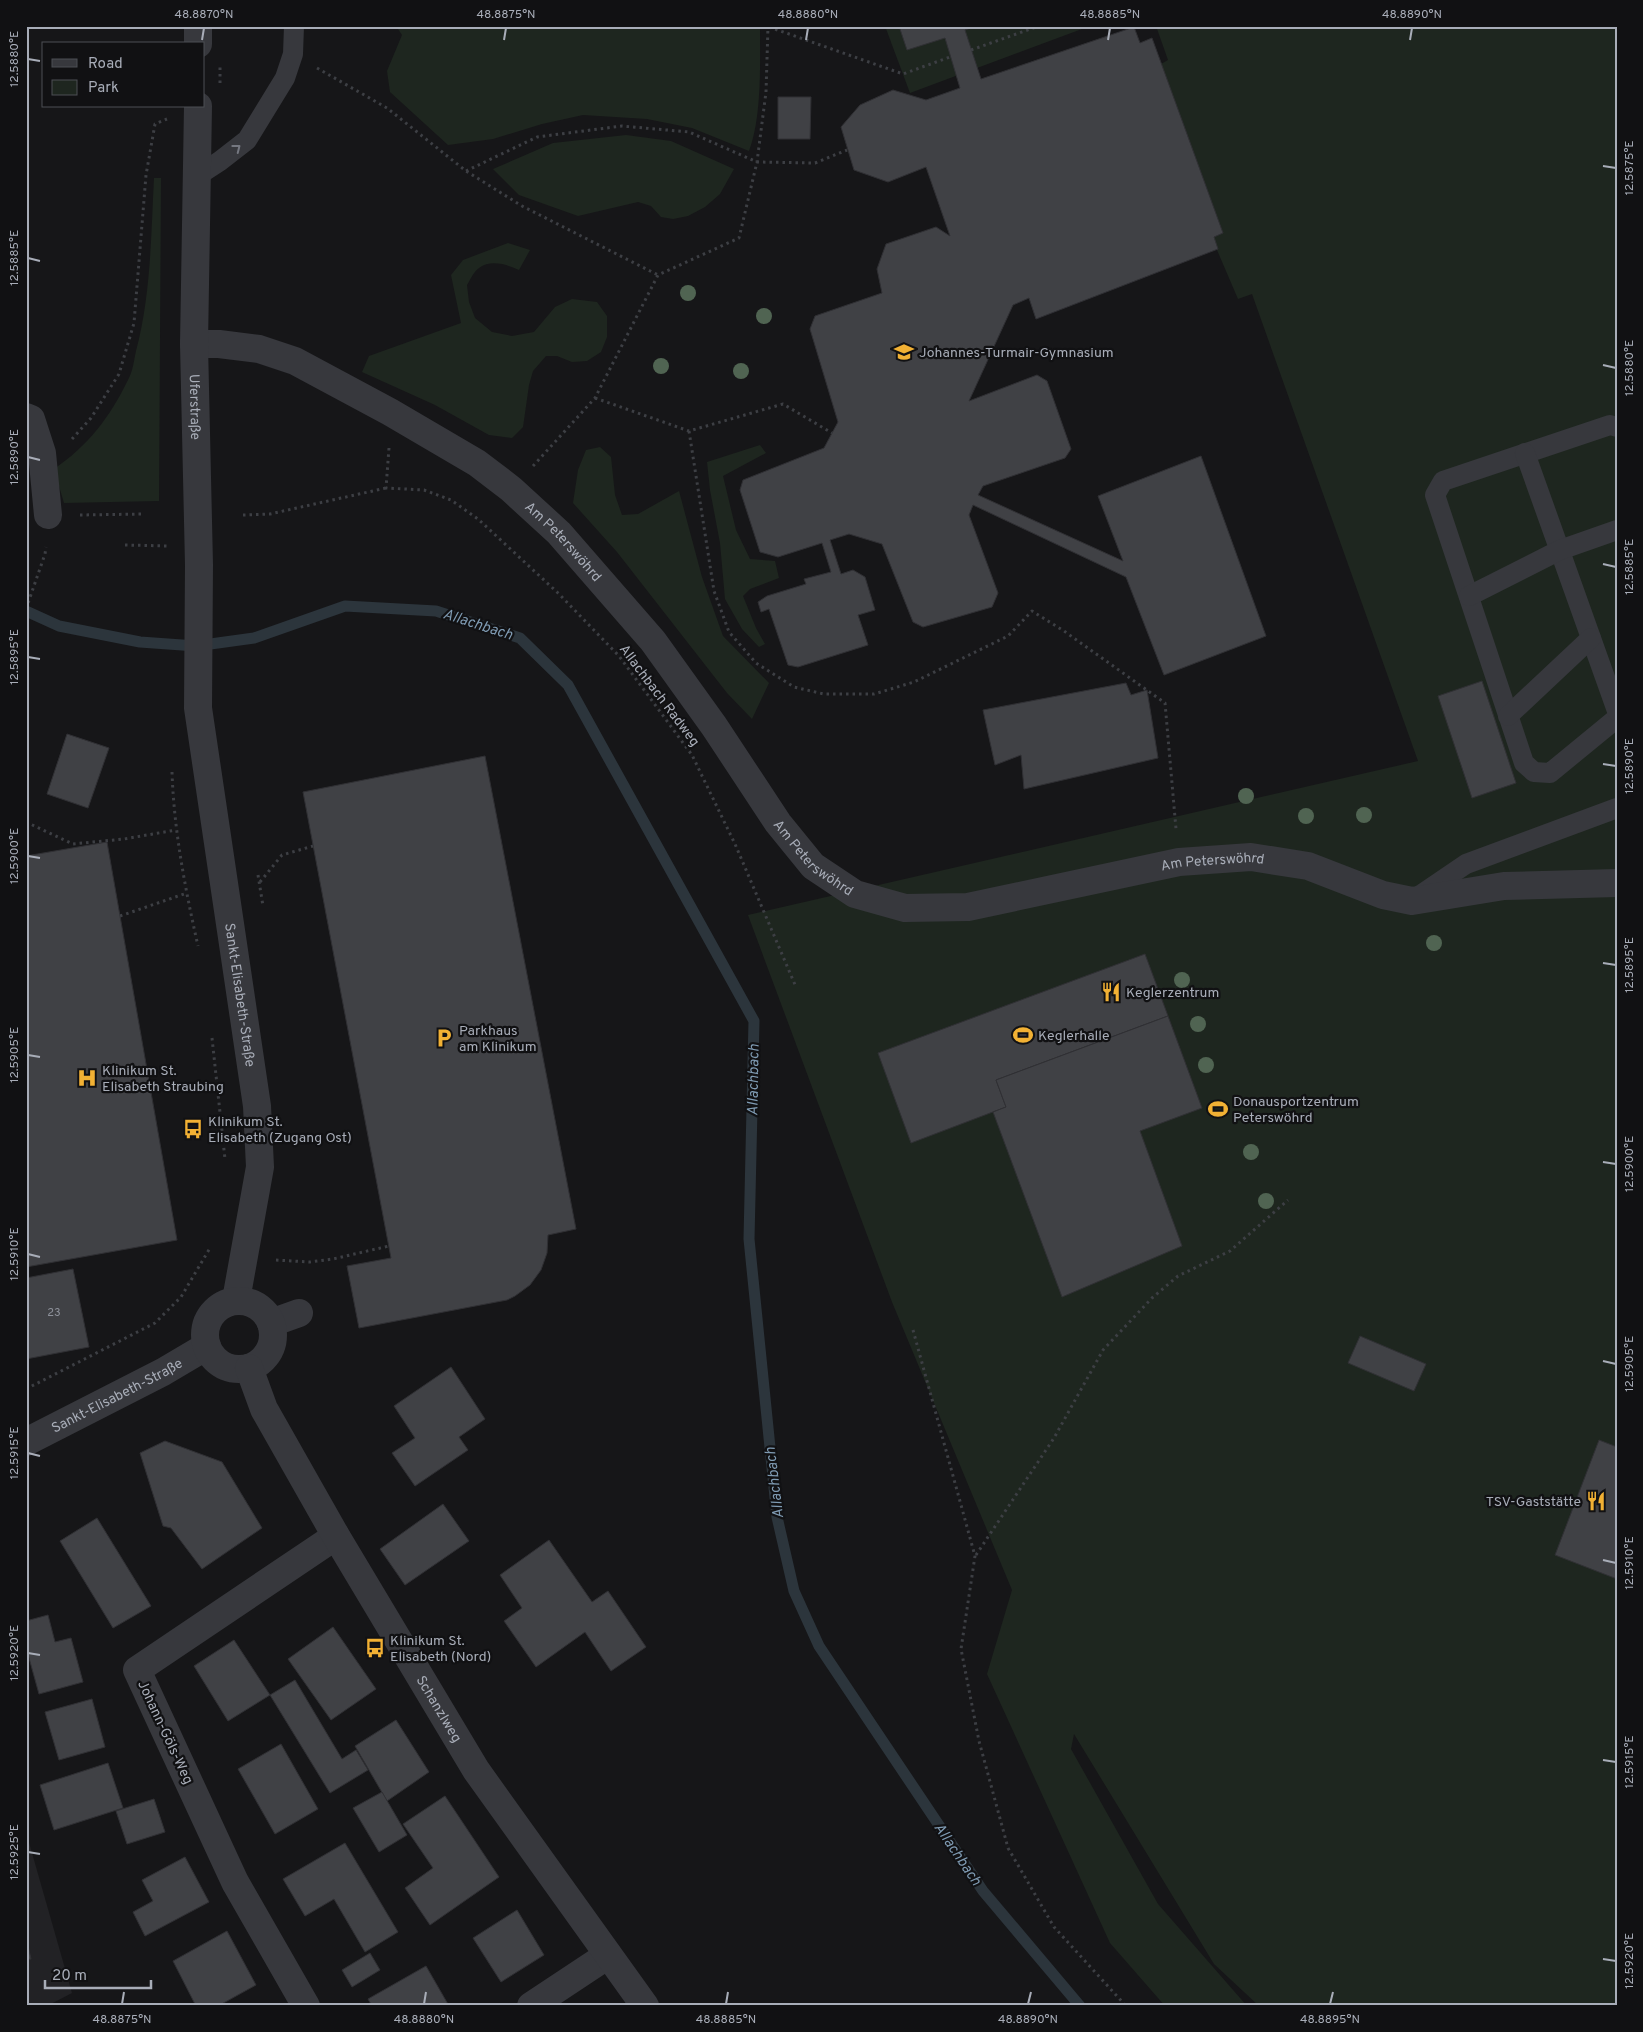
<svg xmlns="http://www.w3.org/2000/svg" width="1643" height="2032" font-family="Overpass,sans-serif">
<rect width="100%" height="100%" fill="#161618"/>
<!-- built -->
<polygon fill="#222225" points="26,1832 72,1993 47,2006 26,2006"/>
<!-- green -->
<g fill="#1e261f">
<path d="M396,26h364c0,38 2,91 -11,125l-57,-23 -45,-9 -64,-4 -41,9 -49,15 -45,6 -58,-53 -3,-21 15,-36z"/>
<polygon points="885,26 1090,26 910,93"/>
<polygon points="1156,26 1617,26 1617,2006 1259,2006 1214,1964 1074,1734 1071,1749 1158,1904 1247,2006 1165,2006 1110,1943 987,1674 1012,1590 892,1302 748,915 1418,761 1252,294 1238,299 1217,250 1214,237 1223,233 1161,64 1168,60"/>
<polygon points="626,135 671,141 734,169 720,194 705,207 688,216 673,219 661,217 651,206 638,202 578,216 519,195 493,169 553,143"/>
<path d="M154,178h7l-2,323 -95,2 -10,-34c34,-23 56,-52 74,-89 5,-9 6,-20 8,-29 15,-56 15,-116 18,-173z"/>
<path d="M508,243l22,7 -11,20c-11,-5 -28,-11 -40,-2 -5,3 -9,12 -12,17l2,17 6,16 17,14 20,4 22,-4 21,-25 17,-8 25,3 10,14v21l-6,15 -14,9 -15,1 -15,-6h-11l-13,15 -4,14 -6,42 -11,11 -23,-3 -54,-30 -73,-33 7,-16 92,-33 -10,-48 12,-15z"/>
<polygon points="760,445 766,453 723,476 736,530 750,559 775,561 779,578 750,589 743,596 756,628 765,644 759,647 742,629 725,599 720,543 710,490 707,462"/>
<polygon points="600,447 611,457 615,495 622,515 638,514 679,491 702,577 723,636 769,683 752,719 727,693 617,552 573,503 578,470 586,450"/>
</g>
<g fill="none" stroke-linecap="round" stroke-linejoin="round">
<!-- stream -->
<polyline stroke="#2c353c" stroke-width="11" points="26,611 59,626 140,642 196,646 254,638 345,606 436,611 520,638 568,685 754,1021 749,1239 777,1517 794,1591 819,1646 983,1891 1080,2006"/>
</g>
<!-- building -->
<g fill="#404145" stroke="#303034">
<polygon points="899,26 976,26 965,30 981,79 1134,27 1140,43 1152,38 1223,233 1214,237 1218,249 1036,319 1029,298 1013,305 969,401 1037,375 1047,381 1071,449 1065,458 983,486 978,495 1123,561 1098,496 1201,456 1266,636 1164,675 1126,577 973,505 969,515 998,593 992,607 923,627 913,622 882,544 849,534 830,540 841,574 853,570 865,577 875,610 858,615 868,645 798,667 788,665 769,609 761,612 758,602 767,596 806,584 804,579 831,572 822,543 778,557 760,552 740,490 743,480 824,448 838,422 810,329 815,316 882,293 877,269 886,244 936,227 950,236 926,167 888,182 854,170 841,127 860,105 893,90 926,100 960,88 945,38 907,50"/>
<polygon points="778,97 811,97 810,139 778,139"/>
<polygon points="1482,681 1516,783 1472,798 1438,696"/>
<polygon points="1126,683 1131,695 1147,690 1158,758 1024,789 1021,755 995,765 983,710"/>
<polygon points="67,734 109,748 88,808 47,794"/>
<polygon points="485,756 576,1229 548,1235 547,1253 541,1270 530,1285 515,1296 507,1300 359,1328 347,1266 391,1258 303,792"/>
<polygon points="107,842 177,1240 26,1267 26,867 28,867 26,856"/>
<polygon points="1145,954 1168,1016 996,1080 1006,1107 911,1143 878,1053"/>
<polygon points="1168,1016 1202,1108 1140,1131 1182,1246 1062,1297 993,1112 1006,1107 996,1080"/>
<polygon points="73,1269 89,1347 26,1359 26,1278"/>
<polygon points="1360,1336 1426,1364 1414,1391 1348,1363"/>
<polygon points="451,1367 485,1419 459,1437 468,1450 415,1486 392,1453 415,1438 394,1406"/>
<polygon points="1599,1440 1617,1447 1617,1579 1555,1555"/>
<polygon points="165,1441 222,1462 262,1528 202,1569 171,1528 163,1526 140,1453"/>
<polygon points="443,1504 469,1541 405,1585 380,1549"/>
<polygon points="97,1518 151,1606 113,1628 60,1541"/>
<polygon points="549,1540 592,1602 608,1591 646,1647 611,1671 585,1632 536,1667 504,1621 522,1608 500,1575"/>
<polygon points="48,1615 55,1642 71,1638 83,1682 39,1694 26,1647 26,1621"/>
<polygon points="333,1627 376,1689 331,1720 288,1659"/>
<polygon points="234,1640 270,1695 228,1721 194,1666"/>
<polygon points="295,1680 342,1759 356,1750 368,1770 330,1793 270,1695"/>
<polygon points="92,1699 105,1747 59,1760 45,1712"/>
<polygon points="396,1720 429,1772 387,1801 355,1746"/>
<polygon points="281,1744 318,1809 275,1834 238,1769"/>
<polygon points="108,1763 123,1808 54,1830 40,1785"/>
<polygon points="382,1792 407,1835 379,1852 353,1808"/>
<polygon points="445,1796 499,1877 430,1925 405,1888 433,1868 403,1824"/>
<polygon points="154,1799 165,1832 127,1844 116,1811"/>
<polygon points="345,1843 398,1932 365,1952 334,1899 305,1916 283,1879"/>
<polygon points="185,1857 209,1902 145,1936 133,1912 153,1901 142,1880"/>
<polygon points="517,1910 544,1955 501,1982 473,1938"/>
<polygon points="227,1931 256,1985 218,2006 196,2006 173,1961"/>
<polygon points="26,1937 31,1959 26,1960"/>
<polygon points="370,1953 380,1970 352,1987 342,1970"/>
<polygon points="426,1966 449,2006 372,2006 368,1999"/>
</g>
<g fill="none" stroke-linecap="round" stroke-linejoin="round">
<!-- path -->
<g stroke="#3d3f44" stroke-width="3" stroke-dasharray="2.5 4" stroke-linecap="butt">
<polyline points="769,27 903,74 950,57"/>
<polyline points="971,50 1039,26"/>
<polyline points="317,68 387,108 466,171 522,206 658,275"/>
<polyline points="220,83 220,67"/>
<polyline points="466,171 537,137 622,126 689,132 757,162 815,163 847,150"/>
<polyline points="595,398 689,431 783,404 832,433"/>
<polyline points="689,431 714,591 729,632 756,663 794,687 824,694 874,694 914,682 1008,636 1032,611 1064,631 1165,703 1176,829"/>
<polyline points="72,439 91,418 119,374 134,323 146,175 155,124 167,119"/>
<polyline points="389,448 386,488 424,490 451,500 478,519 558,593 619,656 692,755 735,844 796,987"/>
<polyline points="533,466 595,398 658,275 739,238 757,162 766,92 768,26"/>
<polyline points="80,515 145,514"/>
<polyline points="243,515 270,514 386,488"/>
<polyline points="125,545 167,546"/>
<polyline points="26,609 45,554 46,547"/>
<path d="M172,772c2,59 13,116 26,174"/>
<polyline points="26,822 73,844 124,839 176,830"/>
<polyline points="258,875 263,906"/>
<polyline points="260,882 282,855 313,846"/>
<polyline points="120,916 187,893"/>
<polyline points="212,1038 225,1159"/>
<polyline points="276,1260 310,1262 333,1259 389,1246"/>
<polyline points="913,1330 975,1556 961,1649 979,1741 1008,1848 1054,1927 1126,2006"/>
<polyline points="26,1389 155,1323 181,1297 210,1248"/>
<polyline points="976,1555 1054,1438 1103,1350 1152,1298 1178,1276 1230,1251 1288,1200"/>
</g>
<!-- service -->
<g stroke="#37383d" stroke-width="20">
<polyline points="197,176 220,161 247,140 285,78 293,54 294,26"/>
<polyline points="1617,427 1610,425 1443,481 1435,495 1524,763 1534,772 1550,773 1617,718"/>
<polyline points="1525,453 1617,711"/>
<polyline points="1469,596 1560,550 1617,530"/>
<polyline points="1508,716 1591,638"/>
<polyline points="1416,898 1466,864 1617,808"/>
</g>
<!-- minor -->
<g stroke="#37383d" stroke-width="28">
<path id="s1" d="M194,344h25l40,5 36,12 95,51 87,51 34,26 48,44 94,108 61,85 64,97 35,43 42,28 50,14 63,-1 211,-45 72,-5 57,9 75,29 29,6 92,-15 113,-3"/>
<polyline points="26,417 31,419 42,453 48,515"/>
<polyline points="271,1323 299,1313"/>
<path id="s2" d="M26,1442l137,-70 44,-26"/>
<polyline points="306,2006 235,1882 137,1670 336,1536"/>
<polyline points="531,2006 608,1955"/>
</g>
<!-- tertiary -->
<g stroke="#37383d" stroke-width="28">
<polyline points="198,44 198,26"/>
<path id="s3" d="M198,106l-4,238 5,221 -1,143 59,398 3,61 -24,133"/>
<circle cx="239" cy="1335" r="34"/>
<path id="s4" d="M249,1368l15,41 72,127 140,234 169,236"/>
</g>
</g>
<!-- trees -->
<g fill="#506452">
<circle cx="688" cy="293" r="8"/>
<circle cx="764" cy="316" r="8"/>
<circle cx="661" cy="366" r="8"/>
<circle cx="741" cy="371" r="8"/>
<circle cx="1246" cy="796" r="8"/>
<circle cx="1364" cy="815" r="8"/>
<circle cx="1306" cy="816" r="8"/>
<circle cx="1434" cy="943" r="8"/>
<circle cx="1182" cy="980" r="8"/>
<circle cx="1198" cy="1024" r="8"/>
<circle cx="1206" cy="1065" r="8"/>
<circle cx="1251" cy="1152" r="8"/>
<circle cx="1266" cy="1201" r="8"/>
</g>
<!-- one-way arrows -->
<defs><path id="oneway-chevron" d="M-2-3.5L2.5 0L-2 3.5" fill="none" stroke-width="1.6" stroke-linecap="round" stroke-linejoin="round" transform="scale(1.25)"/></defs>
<use stroke="#757881" href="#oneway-chevron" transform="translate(237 148) rotate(-38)"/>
<!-- ticks -->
<path fill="none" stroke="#a8adb8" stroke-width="2" d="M202,40l2,-12M504,40l2,-12M806,40l2,-12M1108,40l2,-12M1410,40l2,-12M28,59l12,2M1603,166l13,2M28,258l12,3M1603,365l13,3M28,457l12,3M1603,564l13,3M28,657l12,2M1603,764l13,2M28,856l12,2M1603,963l13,2M28,1055l12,2M1603,1162l13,2M28,1254l12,3M1603,1361l13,3M28,1453l12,3M1603,1560l13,3M28,1653l12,2M1603,1760l13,2M28,1852l12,2M1603,1959l13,2M122,2004l2,-12M424,2004l2,-12M726,2004l2,-12M1028,2004l3,-12M1330,2004l3,-12"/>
<!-- icons -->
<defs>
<symbol id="school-bare" viewBox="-9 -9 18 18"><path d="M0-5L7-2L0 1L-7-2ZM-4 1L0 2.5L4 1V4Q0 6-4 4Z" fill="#f2b134" stroke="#111113" stroke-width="2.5" paint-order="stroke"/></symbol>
<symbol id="restaurant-bare" viewBox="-9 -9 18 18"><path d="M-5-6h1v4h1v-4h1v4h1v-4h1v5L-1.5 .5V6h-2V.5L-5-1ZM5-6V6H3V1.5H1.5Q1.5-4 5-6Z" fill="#f2b134" stroke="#111113" stroke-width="2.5" paint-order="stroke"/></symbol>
<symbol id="stadium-bare" viewBox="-9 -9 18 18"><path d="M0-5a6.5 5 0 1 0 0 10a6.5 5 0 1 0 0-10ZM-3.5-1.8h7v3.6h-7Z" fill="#f2b134" stroke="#111113" stroke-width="2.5" paint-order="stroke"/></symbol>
<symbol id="parking-bare" viewBox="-9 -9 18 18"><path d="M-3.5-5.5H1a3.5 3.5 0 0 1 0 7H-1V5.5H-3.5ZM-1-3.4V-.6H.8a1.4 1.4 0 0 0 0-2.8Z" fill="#f2b134" stroke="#111113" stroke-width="2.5" paint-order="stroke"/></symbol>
<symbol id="hospital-bare" viewBox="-9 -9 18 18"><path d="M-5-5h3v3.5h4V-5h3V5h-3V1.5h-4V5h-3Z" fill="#f2b134" stroke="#111113" stroke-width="2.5" paint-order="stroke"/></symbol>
<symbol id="bus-bare" viewBox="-9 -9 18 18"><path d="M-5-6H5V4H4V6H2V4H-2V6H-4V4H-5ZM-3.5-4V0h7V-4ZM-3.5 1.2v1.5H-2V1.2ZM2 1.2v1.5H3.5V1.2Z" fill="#f2b134" stroke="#111113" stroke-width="2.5" paint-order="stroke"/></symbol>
</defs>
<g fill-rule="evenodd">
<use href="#school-bare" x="890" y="338" width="28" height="28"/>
<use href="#restaurant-bare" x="1097" y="978" width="28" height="28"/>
<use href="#stadium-bare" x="1009" y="1021" width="28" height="28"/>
<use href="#parking-bare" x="430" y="1024" width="28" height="28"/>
<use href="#hospital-bare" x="73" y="1064" width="28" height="28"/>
<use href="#stadium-bare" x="1204" y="1095" width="28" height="28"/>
<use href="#bus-bare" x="179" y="1115" width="28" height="28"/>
<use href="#restaurant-bare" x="1582" y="1487" width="28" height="28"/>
<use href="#bus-bare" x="361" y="1634" width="28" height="28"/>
</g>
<g text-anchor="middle" stroke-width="4.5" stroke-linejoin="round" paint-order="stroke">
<!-- number labels -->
<g font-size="11" fill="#8e929b">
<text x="54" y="1316">23</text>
</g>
<!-- poi labels -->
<g font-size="14" fill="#a8adb8" stroke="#111113" text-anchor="start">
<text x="919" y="357">Johannes-Turmair-Gymnasium</text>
<text x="1126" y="997">Keglerzentrum</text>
<text x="459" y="1035">Parkhaus<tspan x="459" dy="16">am Klinikum</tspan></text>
<text x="1038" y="1040">Keglerhalle</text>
<text x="102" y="1075">Klinikum St.<tspan x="102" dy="16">Elisabeth Straubing</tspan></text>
<text x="1233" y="1106">Donausportzentrum<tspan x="1233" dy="16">Peterswöhrd</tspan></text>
<text x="208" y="1126">Klinikum St.<tspan x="208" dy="16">Elisabeth (Zugang Ost)</tspan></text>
<text x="1581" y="1506" text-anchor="end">TSV-Gaststätte</text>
<text x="390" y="1645">Klinikum St.<tspan x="390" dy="16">Elisabeth (Nord)</tspan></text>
</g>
<!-- street labels -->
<g font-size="14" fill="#a8adb8" stroke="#111113">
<text dy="5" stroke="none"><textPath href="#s3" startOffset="301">Uferstraße</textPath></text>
<text dy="5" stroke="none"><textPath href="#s1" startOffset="429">Am Peterswöhrd</textPath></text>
<text transform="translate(660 695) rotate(53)" y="5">Allachbach Radweg</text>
<text dy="5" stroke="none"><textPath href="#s1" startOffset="834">Am Peterswöhrd</textPath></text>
<text dy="5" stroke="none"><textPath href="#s1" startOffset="1254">Am Peterswöhrd</textPath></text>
<text dy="5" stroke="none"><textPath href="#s3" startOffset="892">Sankt-Elisabeth-Straße</textPath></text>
<text dy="5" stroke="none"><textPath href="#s2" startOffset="102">Sankt-Elisabeth-Straße</textPath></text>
<text dy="5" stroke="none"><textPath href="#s4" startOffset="391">Schanzlweg</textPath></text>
<text transform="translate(166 1732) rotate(65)" y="5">Johann-Göls-Weg</text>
</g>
<!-- water labels -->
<g font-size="15" font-style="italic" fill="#7f9bb3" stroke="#111113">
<text transform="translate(478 624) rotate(18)" y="5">Allachbach</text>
<text transform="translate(753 1080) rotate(-89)" y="5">Allachbach</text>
<text transform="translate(774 1483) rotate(-97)" y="5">Allachbach</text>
<text transform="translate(958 1854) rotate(56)" y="5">Allachbach</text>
</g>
</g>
<!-- border -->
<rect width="1643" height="2032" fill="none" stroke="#111113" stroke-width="55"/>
<!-- legend -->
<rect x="42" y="42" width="162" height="65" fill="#111113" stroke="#4d4f55"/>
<rect x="52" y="59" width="25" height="8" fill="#37383d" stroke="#4d4f55"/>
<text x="88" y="68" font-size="15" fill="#a8adb8">Road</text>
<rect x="52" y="80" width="25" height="15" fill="#1e261f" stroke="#4d4f55"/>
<text x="88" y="92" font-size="15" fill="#a8adb8">Park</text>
<!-- scale -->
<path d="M45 1980v8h106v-8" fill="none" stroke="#a8adb8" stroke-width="2.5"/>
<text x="52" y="1980" font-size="15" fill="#a8adb8" stroke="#111113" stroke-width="4" paint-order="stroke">20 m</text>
<rect x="28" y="28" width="1588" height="1976" fill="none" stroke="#a8adb8" stroke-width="2"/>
<g font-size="12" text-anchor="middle" fill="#a8adb8">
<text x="204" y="18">48.8870°N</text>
<text x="506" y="18">48.8875°N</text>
<text x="808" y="18">48.8880°N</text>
<text x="1110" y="18">48.8885°N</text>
<text x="1412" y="18">48.8890°N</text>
<text transform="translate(14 59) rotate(-90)" y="4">12.5880°E</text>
<text transform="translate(1629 168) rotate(-90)" y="4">12.5875°E</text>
<text transform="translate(14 258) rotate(-90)" y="4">12.5885°E</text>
<text transform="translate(1629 368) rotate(-90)" y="4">12.5880°E</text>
<text transform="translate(14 457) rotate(-90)" y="4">12.5890°E</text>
<text transform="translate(1629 567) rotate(-90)" y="4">12.5885°E</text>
<text transform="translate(14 657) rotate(-90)" y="4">12.5895°E</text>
<text transform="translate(1629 766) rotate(-90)" y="4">12.5890°E</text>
<text transform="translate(14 856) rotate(-90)" y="4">12.5900°E</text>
<text transform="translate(1629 965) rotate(-90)" y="4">12.5895°E</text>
<text transform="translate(14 1055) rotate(-90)" y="4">12.5905°E</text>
<text transform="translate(1629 1164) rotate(-90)" y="4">12.5900°E</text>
<text transform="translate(14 1254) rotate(-90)" y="4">12.5910°E</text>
<text transform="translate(1629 1364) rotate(-90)" y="4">12.5905°E</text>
<text transform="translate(14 1453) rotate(-90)" y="4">12.5915°E</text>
<text transform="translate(1629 1563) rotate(-90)" y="4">12.5910°E</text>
<text transform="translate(14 1653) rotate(-90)" y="4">12.5920°E</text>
<text transform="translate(1629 1762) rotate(-90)" y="4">12.5915°E</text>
<text transform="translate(14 1852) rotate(-90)" y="4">12.5925°E</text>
<text transform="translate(1629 1961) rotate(-90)" y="4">12.5920°E</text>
<text x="122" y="2023">48.8875°N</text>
<text x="424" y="2023">48.8880°N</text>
<text x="726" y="2023">48.8885°N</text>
<text x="1028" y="2023">48.8890°N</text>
<text x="1330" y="2023">48.8895°N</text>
</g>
</svg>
